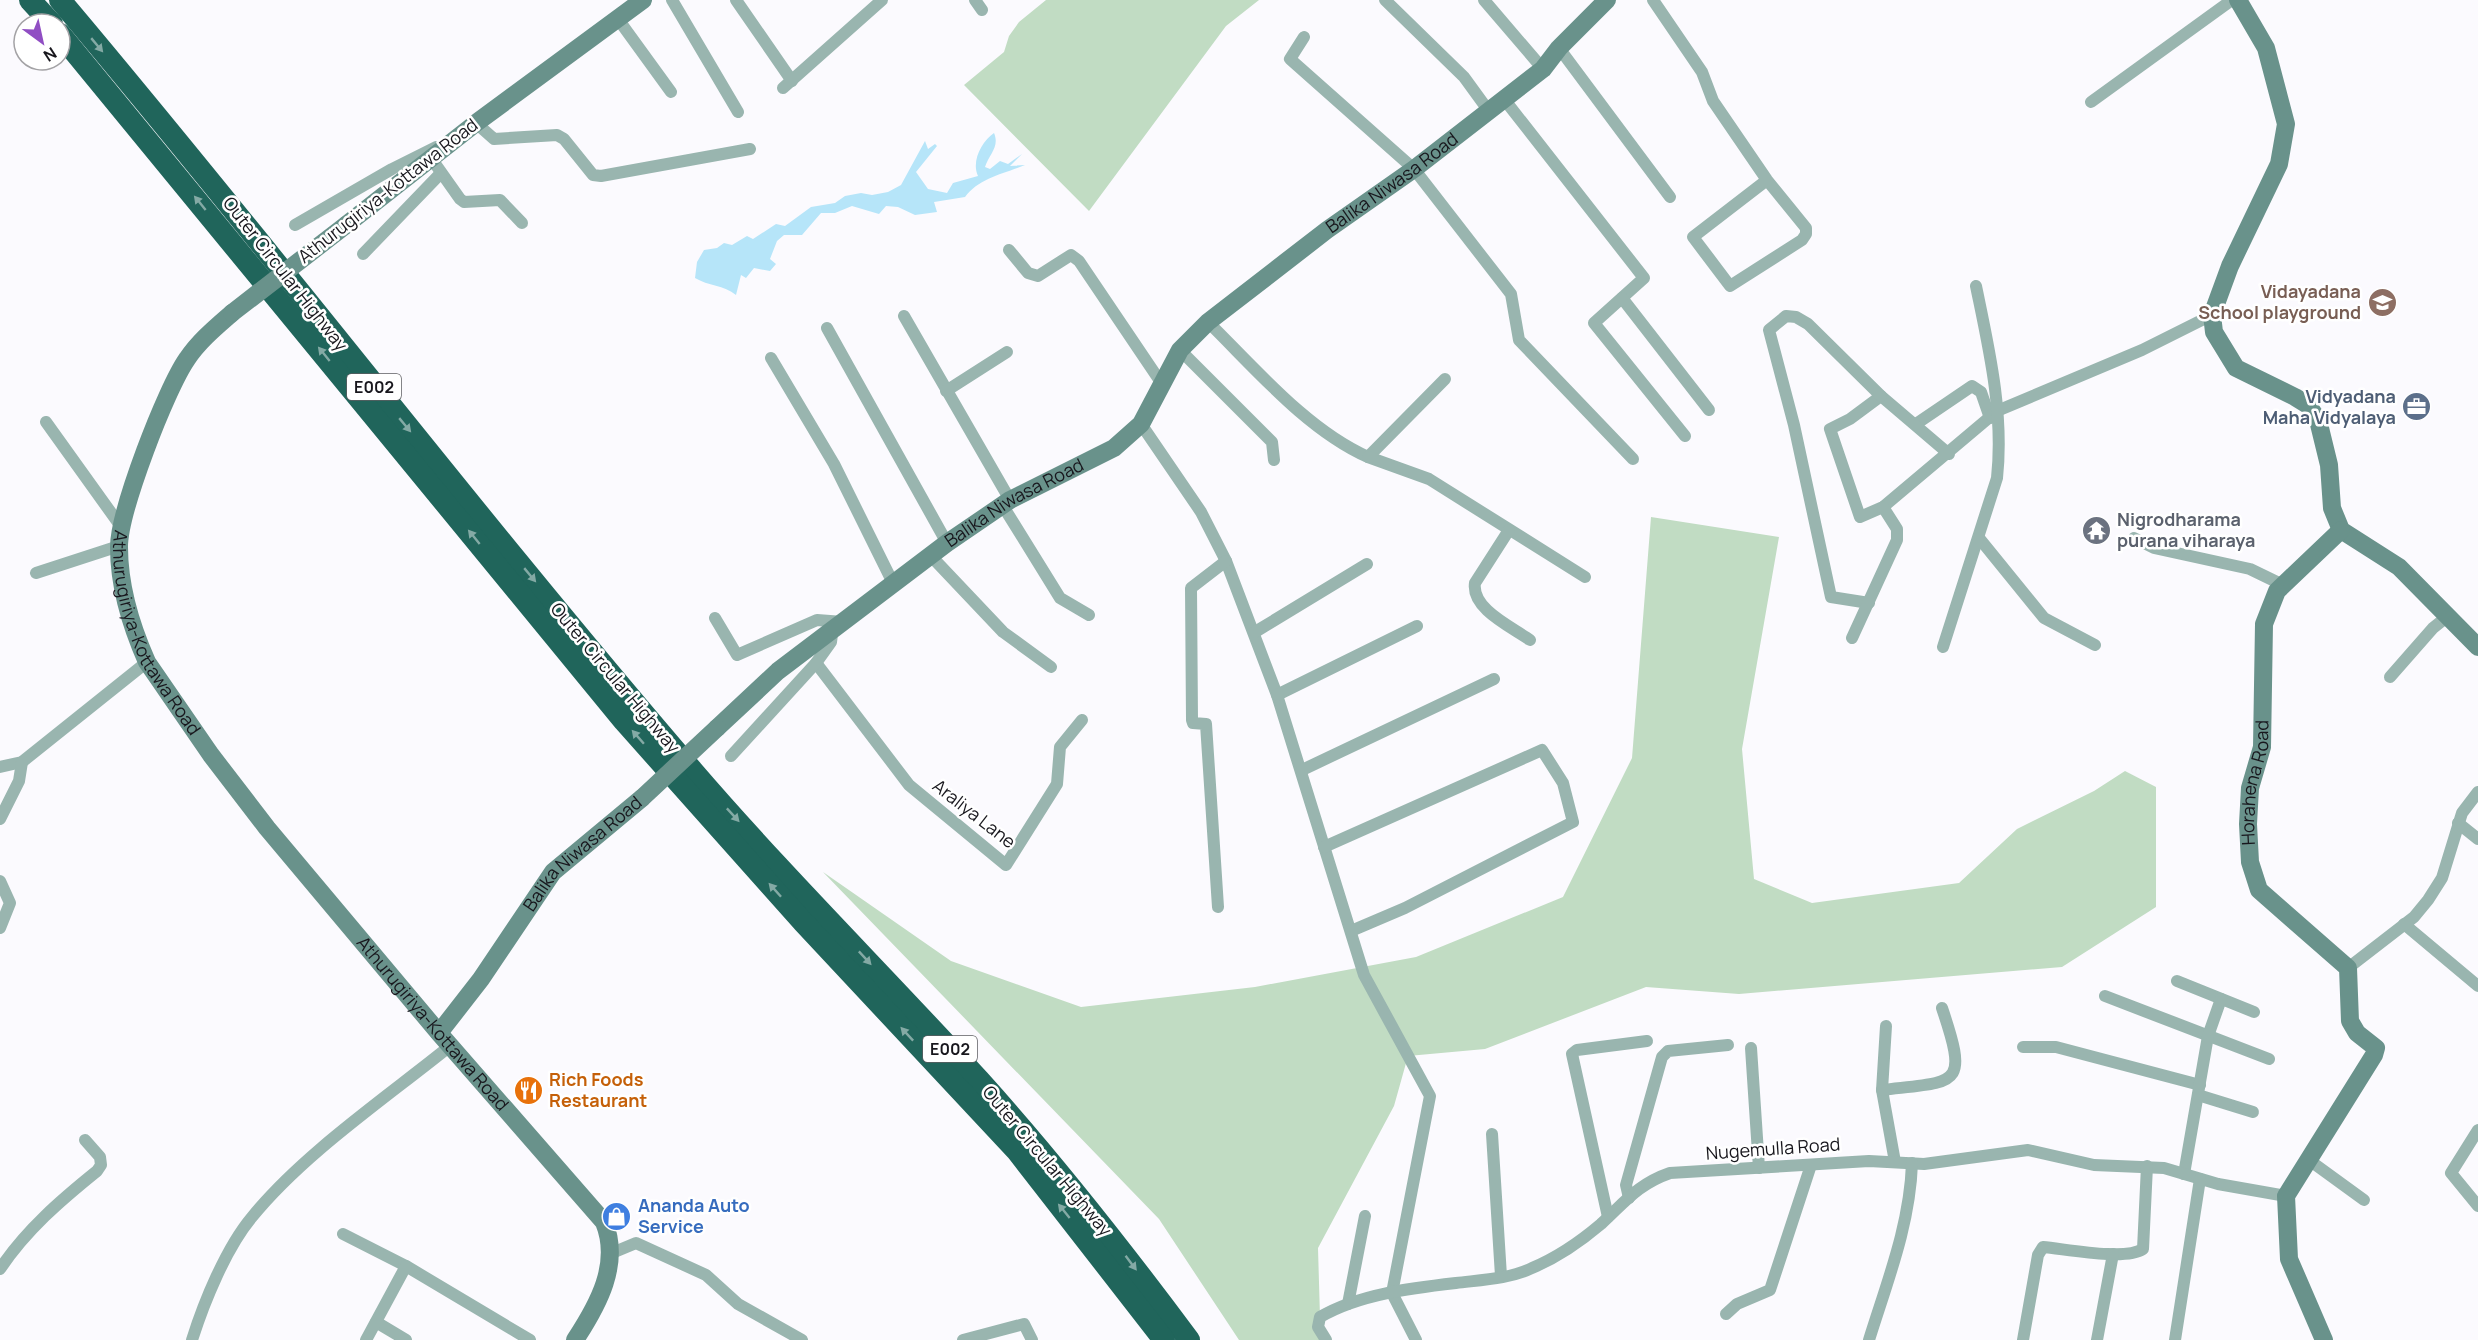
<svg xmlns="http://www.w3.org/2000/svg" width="2478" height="1340" font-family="Manrope,sans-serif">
<rect width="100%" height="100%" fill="#fbfafe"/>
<!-- green -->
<g fill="#c1dcc3">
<polygon points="1046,0 1259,0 1226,26 1089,211 964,85 1004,52 1009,36 1019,22"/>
<polygon points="1651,517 1779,537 1742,749 1754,879 1812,903 1959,883 2017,829 2094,791 2125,771 2156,787 2156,907 2062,967 1739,994 1646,987 1485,1049 1408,1056 1394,1106 1318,1248 1320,1317 1330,1340 1239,1340 1159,1219 823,872 951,961 1081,1007 1255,987 1416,957 1563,897 1632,758"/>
</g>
<!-- water -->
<path fill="#b6e5f9" d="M994,133c6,14 -5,21 -9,34l5,2 10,-8 8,3 14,-10 -12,12 15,-1c-22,9 -46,13 -60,32l-31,5 3,10 -22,3 -17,-8 -12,-1 -7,8 -27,-8 -17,7h-14l-19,22h-18l-7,6 -7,18 6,5 -6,7 -16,-3 -8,10 -5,-3 -5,20c-12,-10 -28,-9 -41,-17l2,-16 7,-12 13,-2 7,-5 8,2 15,-9 6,3 23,-15 9,2 26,-19 24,-4 10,-7 16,-3 11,2 16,-3 13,-7 24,-44 3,8 7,-5 2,2 -21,26 12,17 19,4 6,-10 25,-7c-7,-15 4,-35 16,-43z"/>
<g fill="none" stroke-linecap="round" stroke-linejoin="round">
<!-- street -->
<g stroke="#99b5af" stroke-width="12">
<polyline points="672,0 738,112"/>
<polyline points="736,0 792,81"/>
<polyline points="975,0 982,10"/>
<polyline points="1385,0 1464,77 1488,110"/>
<polyline points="1484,0 1543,69"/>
<polyline points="1653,0 1702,72 1713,101 1767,180 1806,228 1806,234 1802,240 1730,286 1693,237 1767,180"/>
<polyline points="618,19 671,92"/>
<polyline points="1304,37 1290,59 1414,169 1511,294 1519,340 1633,459"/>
<polyline points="1559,48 1670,197"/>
<polyline points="783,88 882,0"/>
<polyline points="1504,99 1644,278 1594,323 1685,436"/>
<polyline points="2091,102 2232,0"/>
<polyline points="476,123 494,139 557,135 564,139 593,175 601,176 750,149"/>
<polyline points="431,158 460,199 464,202 500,200 522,223"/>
<polyline points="295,225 392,169 436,147"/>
<polyline points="1009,250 1028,273 1038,276 1071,255 1079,261 1162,384"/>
<polyline points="363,254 441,173"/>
<polyline points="1622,298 1709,410"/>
<polyline points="904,316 1010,500"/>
<path d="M1208,322c47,46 99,108 160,135l77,-78"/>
<polyline points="827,328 947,543"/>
<polyline points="1180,350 1272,442 1274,460"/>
<polyline points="771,358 834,464 894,585"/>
<polyline points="946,391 1007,352"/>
<polyline points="46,422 122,528"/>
<polyline points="1141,424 1201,512 1226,561 1277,695 1364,975 1430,1096 1392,1293 1416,1340"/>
<polyline points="1916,424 1972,386 1981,392 1990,418"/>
<polyline points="1949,454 1881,396 1850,419 1830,429 1860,517 1883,507 1997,411 2142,350 2212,315"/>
<polyline points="1368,457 1429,479 1585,577"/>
<polyline points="1003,506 1060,598 1089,615"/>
<path d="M1509,530l-34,53c-4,26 37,44 55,57"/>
<polyline points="1979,538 2044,618 2095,645"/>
<polyline points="2134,538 2154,548 2250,569 2283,585"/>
<polyline points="931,556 1003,632 1051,667"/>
<polyline points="36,573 119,546"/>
<polyline points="1869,603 1831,597 1794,425 1769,330 1786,316 1796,317 1808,324 1881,396"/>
<polyline points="715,618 737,655 817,620 843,622"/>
<polyline points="1255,632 1367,564"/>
<polyline points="1852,638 1897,540 1897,529 1883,507"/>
<path d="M1943,647l54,-169c7,-65 -8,-129 -21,-192"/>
<polyline points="816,663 909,785 1006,865 1057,784 1060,747 1082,720"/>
<polyline points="2390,677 2433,628 2448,616"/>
<polyline points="1277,695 1417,626"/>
<polyline points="731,756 816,663 831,642 833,627"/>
<polyline points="0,767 22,762 147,662"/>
<polyline points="1302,770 1494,679"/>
<polyline points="0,819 19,781 22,762"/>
<polyline points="2458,823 2478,839"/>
<polyline points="1324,847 1542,750 1563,783 1573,822 1405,908 1351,931"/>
<polyline points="0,881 10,903 0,928"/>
<polyline points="1218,907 1206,724 1193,723 1192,720 1191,588 1226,561"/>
<polyline points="2404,924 2478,986"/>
<polyline points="2348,968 2414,917 2428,900 2442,878 2462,813 2478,792"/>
<polyline points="2177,981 2254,1012"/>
<polyline points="2105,996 2269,1059"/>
<polyline points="1886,1026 1882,1090 1895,1162"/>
<polyline points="2023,1047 2056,1047 2200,1085"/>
<polyline points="1751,1048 1759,1168"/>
<path d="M1882,1090c76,-9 87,-2 60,-82"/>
<polyline points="2198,1095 2253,1112"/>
<polyline points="2478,1130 2451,1173 2478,1206"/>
<polyline points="1492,1134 1501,1276"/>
<polyline points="2309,1160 2364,1200"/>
<polyline points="2184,1174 2208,1036 2221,999"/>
<polyline points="1629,1198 1626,1185 1662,1057 1668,1051 1728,1045"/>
<polyline points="1608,1217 1572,1054 1577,1050 1647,1041"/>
<polyline points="343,1234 406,1266 530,1340"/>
<polyline points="612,1253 636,1243 706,1275 738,1304 802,1340"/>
<path d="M0,1269c26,-39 61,-69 97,-98l4,-6 -1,-8 -15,-17"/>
<polyline points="1348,1304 1365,1216"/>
<polyline points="1726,1314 1737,1304 1770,1290 1811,1165"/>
<polyline points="376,1322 406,1340"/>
<path d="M192,1340c12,-38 34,-92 60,-123 51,-63 135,-120 198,-171"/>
<polyline points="366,1340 406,1266"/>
<polyline points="963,1340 1024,1324 1032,1340"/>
<path d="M1326,1340l-8,-13 2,-10c39,-23 92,-29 136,-34 24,-3 54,-4 76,-15 24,-10 49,-27 69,-44 24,-22 37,-40 69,-51l199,-12 55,3 104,-14 66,15 70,3 54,16 68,12"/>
<path d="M1869,1340c18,-58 41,-115 43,-177"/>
<path d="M2023,1340l15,-85 5,-8c23,2 82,14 100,2l4,-83"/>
<polyline points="2097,1340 2113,1254"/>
<polyline points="2175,1340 2200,1179"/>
</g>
<!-- secondary -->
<g stroke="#69928b" stroke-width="18">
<polyline points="2238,0 2266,48 2286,124 2279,164 2230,266 2212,315 2214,332 2236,368 2295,397 2308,405 2318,420 2329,465 2332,508 2341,530 2399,567 2478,647"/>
<polyline points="346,225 476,123 643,0"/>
<path id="s1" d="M232,313c-16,14 -33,28 -45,46 -21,30 -68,152 -68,188 0,40 12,79 28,115l64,93 56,73 172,205 165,189c17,42 -6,83 -29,118"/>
<path id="s2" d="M717,728l61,-57 169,-128 63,-43 104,-52 27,-24 39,-74 28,-28 119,-92 87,-61 129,-100 16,-21 48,-48"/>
<path id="s3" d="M439,1033l42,-54 72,-107 89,-74"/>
<path id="s4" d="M2324,1340l-35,-81 -3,-63 88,-141 2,-7 -19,-15 -7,-12 -2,-53 -89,-78 -9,-28 -2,-38 2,-36 12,-41 2,-123 13,-33 64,-61"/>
</g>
<!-- highway -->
<g stroke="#20655b" stroke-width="22">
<polyline points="30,0 52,24"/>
<path d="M60,0c214,253 415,518 631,769 92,107 193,207 288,311 75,83 143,170 210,260"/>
<polyline points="60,34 624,721 803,922 1017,1151 1164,1340"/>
</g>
<!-- secondary-bridge -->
<g stroke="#69928b" stroke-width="18">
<polyline points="232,313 346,225"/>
<polyline points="642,798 717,728"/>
</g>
</g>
<!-- one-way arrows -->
<defs><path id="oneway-solid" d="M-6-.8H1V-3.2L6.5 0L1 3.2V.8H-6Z" transform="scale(1.5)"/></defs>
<g fill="#84aaa5">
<use href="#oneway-solid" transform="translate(97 45) rotate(50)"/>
<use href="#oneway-solid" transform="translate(200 203) rotate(-129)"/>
<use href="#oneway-solid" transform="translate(324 354) rotate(-129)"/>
<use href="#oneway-solid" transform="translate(405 425) rotate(50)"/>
<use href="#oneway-solid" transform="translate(474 537) rotate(-129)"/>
<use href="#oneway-solid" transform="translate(530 575) rotate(50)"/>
<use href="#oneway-solid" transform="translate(638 737) rotate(-131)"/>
<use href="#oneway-solid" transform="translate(733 815) rotate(47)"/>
<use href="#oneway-solid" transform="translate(775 890) rotate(-132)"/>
<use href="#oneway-solid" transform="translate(865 958) rotate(47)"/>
<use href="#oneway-solid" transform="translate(907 1034) rotate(-133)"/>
<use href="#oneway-solid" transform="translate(1064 1211) rotate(-129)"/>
<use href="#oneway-solid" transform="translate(1131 1263) rotate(53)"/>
</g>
<!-- icons -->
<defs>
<symbol id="school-disc" viewBox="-11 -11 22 22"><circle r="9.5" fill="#8d6e63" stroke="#fff"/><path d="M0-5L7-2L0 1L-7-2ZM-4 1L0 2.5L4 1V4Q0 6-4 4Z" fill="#fff"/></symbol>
<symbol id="office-disc" viewBox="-11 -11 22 22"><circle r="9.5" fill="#5c6f8a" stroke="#fff"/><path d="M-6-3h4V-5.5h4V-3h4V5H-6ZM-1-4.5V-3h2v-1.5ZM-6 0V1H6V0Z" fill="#fff"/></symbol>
<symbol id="temple-disc" viewBox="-11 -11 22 22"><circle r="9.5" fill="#6b7280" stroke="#fff"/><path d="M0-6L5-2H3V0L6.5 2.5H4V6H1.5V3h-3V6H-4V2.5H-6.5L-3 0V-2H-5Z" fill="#fff"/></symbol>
<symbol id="restaurant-disc" viewBox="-11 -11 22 22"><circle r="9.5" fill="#e8710a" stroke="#fff"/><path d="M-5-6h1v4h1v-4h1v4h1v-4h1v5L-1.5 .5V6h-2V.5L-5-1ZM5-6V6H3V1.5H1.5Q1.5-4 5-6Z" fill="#fff"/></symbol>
<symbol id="shop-disc" viewBox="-11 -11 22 22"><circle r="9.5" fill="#3f7fe0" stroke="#fff"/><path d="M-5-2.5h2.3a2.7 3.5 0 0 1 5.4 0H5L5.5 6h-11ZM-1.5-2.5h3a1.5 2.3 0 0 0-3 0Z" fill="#fff"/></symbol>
</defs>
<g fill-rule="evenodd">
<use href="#school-disc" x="2366" y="286" width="33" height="33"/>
<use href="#office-disc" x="2400" y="390" width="33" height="33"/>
<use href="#temple-disc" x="2080" y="514" width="33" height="33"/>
<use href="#restaurant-disc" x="512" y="1074" width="33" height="33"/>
<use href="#shop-disc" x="600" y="1200" width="33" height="33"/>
</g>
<g text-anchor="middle" stroke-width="5" stroke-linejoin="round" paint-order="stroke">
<!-- shield labels -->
<g fill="#fff" stroke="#5d5d61" stroke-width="1.5">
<rect x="347" y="374" width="54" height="26" rx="4.5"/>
<rect x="923" y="1036" width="54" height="26" rx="4.5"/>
</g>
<g font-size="16" font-weight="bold" fill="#18171d">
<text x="374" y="393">E002</text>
<text x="950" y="1055">E002</text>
</g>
<!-- street labels -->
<g font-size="18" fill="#18171d" stroke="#fff">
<text dy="6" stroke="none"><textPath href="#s2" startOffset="878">Balika Niwasa Road</textPath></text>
<text transform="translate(388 191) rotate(-38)" y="6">Athurugiriya-Kottawa Road</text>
<text transform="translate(285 274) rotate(52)" y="6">Outer Circular Highway</text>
<text dy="6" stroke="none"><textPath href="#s2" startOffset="374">Balika Niwasa Road</textPath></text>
<text dy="6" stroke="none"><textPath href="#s1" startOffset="360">Athurugiriya-Kottawa Road</textPath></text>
<text transform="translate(615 678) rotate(50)" y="6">Outer Circular Highway</text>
<text dy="6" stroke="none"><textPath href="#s4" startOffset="644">Horahena Road</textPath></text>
<text transform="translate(974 814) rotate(38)" y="6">Araliya Lane</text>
<text dy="6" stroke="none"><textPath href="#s3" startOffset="231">Balika Niwasa Road</textPath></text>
<text dy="6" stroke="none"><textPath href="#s1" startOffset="846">Athurugiriya-Kottawa Road</textPath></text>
<text transform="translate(1773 1149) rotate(-4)" y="6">Nugemulla Road</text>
<text transform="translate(1047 1161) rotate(50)" y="6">Outer Circular Highway</text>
</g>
<!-- education labels -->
<g font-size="18" font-weight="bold" fill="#785e54" stroke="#fff" text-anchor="end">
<text x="2361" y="298">Vidayadana<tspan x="2361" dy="21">School playground</tspan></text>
</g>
<!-- service labels -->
<g font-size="18" font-weight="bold" fill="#4e5e75" stroke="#fff" text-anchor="end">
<text x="2396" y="403">Vidyadana<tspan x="2396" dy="21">Maha Vidyalaya</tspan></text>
</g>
<!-- worship labels -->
<g font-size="18" font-weight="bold" fill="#5b616d" stroke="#fff" text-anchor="start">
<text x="2117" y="526">Nigrodharama<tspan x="2117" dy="21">purana viharaya</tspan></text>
</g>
<!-- food labels -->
<g font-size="18" font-weight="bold" fill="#c56008" stroke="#fff" text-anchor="start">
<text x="549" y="1086">Rich Foods<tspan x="549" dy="21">Restaurant</tspan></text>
</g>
<!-- shop labels -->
<g font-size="18" font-weight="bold" fill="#366cbe" stroke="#fff" text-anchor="start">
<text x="638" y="1212">Ananda Auto<tspan x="638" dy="21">Service</tspan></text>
</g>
</g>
<!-- north arrow -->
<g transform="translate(42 42) rotate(147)"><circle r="28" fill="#ffffff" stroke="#a3a2a5" stroke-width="1.5"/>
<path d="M0-4.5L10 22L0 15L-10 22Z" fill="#904ec3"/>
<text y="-9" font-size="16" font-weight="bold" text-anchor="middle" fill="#18171d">N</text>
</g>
</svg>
